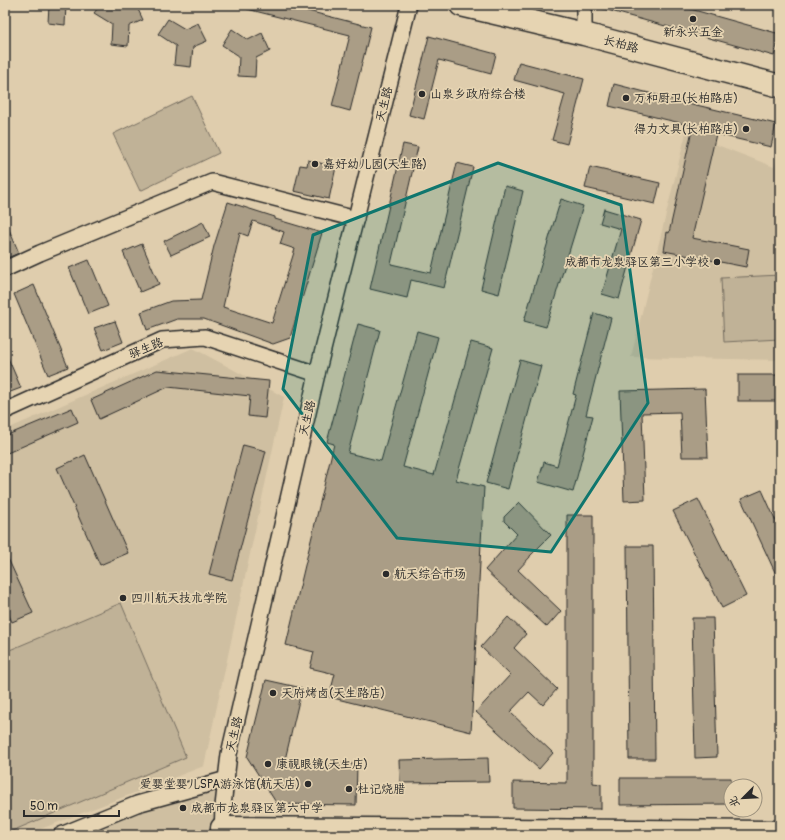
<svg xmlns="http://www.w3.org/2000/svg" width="785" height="840" font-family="Pangolin,'LXGW WenKai TC',sans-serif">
<rect width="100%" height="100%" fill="#dfcdad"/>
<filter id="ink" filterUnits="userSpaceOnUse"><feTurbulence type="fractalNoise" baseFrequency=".025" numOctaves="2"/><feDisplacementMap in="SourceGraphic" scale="8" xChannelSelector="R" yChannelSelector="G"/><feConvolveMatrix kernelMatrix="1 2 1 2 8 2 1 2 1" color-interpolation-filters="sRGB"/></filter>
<g filter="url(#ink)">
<!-- built -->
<g fill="#cfbfa1">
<polygon points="686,133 774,167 780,152 780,360 631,357"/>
<polygon points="193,348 284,397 204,766 25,835 5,835 5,430"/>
<polygon points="217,781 215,835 85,835"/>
</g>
<!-- pitch -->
<g fill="#c0b297" stroke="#766e61">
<polygon points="192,96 219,153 140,191 113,134"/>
<polygon points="780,275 780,339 724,342 721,278"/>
<polygon points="121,603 186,757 5,834 5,652"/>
</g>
<!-- building -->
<g fill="#aa9d86" stroke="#2b2b2b" fill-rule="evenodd">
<polygon points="49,5 66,5 65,25 48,23"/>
<polygon points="100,5 116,5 121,8 128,5 136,5 143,20 129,26 128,46 111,44 112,24 94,13"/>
<polygon points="248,5 284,5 371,27 350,111 332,106 350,35 247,9"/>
<polygon points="600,5 676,5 780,34 780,35 774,56 600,8"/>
<polygon points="168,19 185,29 198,23 207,41 193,47 191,67 174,65 176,46 158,34"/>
<polygon points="232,29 248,40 262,33 270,51 256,58 255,77 238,76 239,56 222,45"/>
<polygon points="429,36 496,54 491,74 439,60 424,119 409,115"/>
<polygon points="519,62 584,79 567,144 552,140 565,94 514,80"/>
<polygon points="614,84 688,103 776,124 771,147 716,134 692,238 749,249 746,267 664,251 667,232 669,233 693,126 609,106"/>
<polygon points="403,144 418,147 391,264 431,273 457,163 473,167 444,288 411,280 407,298 370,289"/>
<polygon points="308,160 336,167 329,199 294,191 300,165 307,166"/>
<polygon points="590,167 660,183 655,204 585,188"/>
<polygon points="505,186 523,191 499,294 481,289"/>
<polygon points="561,199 583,206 546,327 524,321"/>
<path d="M228,202l47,15v2l47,14 -32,105 -17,6 -69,-25h-27l-30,11 -6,-18 30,-11 30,-1 13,-54zM253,221l31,11 -4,12 15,5 -23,74 -49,-16 17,-74 8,3z"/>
<polygon points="604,209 641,220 619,299 602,294 621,229 600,223"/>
<polygon points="5,220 19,253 5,259"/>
<polygon points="203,222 210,237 171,255 164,241"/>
<polygon points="142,244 159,284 140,292 123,252"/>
<polygon points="89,260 108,306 88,314 69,268"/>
<polygon points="34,285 68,367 48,375 14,294"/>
<polygon points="594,313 611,318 586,415 593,416 573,492 538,482 544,462 557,466 576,395 573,394"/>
<polygon points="115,321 123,342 103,350 94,328"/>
<polygon points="358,324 380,330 348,453 381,461 417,331 438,337 403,467 434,475 471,342 493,348 456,480 484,487 471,732 329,697 335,674 310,668 314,652 286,645 334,444 327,442"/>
<polygon points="5,351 21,388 5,394"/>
<polygon points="520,360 541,366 508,489 486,483"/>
<polygon points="157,370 269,381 265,418 248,416 250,396 168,387 99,419 91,400"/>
<rect x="738" y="375" width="42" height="26"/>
<polygon points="705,389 708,457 682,457 680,412 642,413 645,500 624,501 620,391"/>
<polygon points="72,408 78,422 5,454 5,436"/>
<polygon points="243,445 266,451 232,580 209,574"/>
<polygon points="85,455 128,553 100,565 57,468"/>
<polygon points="762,490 780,530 780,583 741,499"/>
<polygon points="698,499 746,596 722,608 673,511"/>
<polygon points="519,502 551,535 530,556 530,557 518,570 561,611 547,627 485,570 517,534 504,521 504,517"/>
<polygon points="567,515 593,515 593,783 601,784 601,809 513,808 513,782 567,783"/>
<polygon points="627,546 653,546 655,759 629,759"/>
<polygon points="5,552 33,613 12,622 5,607"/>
<polygon points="508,617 526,634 514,648 557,689 543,705 529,692 510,712 553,753 539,769 476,712 510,675 481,647"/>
<polygon points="692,618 713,618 717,757 695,758"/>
<polygon points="266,680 302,688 284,764 357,764 356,805 277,804 247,757"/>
<polygon points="488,758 489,782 400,783 399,760"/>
<polygon points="620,778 731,778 731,804 620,805"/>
</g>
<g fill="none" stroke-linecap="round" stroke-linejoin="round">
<defs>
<g id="street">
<polyline points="584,34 584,5"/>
<polyline points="5,269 40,253 212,182 356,219"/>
<polyline points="5,411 162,340 205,337 317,374"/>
<polyline points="61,835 137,804 227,779"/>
<polyline points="222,835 223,806 229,754 317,374 409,5"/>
</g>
<g id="secondary">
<polyline points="461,5 584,34 780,86"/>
<polyline points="222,828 780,832"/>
</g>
</defs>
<!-- street casing -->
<use href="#street" stroke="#2b2b2b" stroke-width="18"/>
<!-- secondary casing -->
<use href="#secondary" stroke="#2b2b2b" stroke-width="25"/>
<!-- street -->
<use href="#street" stroke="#e6d4b2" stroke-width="15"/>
<!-- secondary -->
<use href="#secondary" stroke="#e6d4b2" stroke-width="22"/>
</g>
</g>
<!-- marked area -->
<path fill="#0f766e" fill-opacity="0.2" stroke="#0f766e" stroke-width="3" stroke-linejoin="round" d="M498,163l123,42 27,198 -97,149 -154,-14 -114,-149 30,-154z"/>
<!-- markers -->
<g fill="#2b2b2b" stroke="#e6d4b2" stroke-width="1.5">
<circle cx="693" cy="19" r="4"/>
<circle cx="422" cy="94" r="4"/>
<circle cx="626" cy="98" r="4"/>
<circle cx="746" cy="129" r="4"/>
<circle cx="315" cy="164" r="4"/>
<circle cx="717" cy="262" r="4"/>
<circle cx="386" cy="574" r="4"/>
<circle cx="123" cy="598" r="4"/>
<circle cx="273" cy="693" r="4"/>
<circle cx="268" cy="764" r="4"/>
<circle cx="308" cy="784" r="4"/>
<circle cx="349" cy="789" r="4"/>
<circle cx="183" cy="808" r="4"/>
</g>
<g text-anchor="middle" stroke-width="3.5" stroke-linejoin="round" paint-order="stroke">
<!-- poi labels -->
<g font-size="12" fill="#2b2b2b" stroke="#e6d4b2" text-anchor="start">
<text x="693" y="36" text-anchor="middle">新永兴五金</text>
<text x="430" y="98">山泉乡政府综合楼</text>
<text x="634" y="102">万和厨卫(长柏路店)</text>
<text x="738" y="133" text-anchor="end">得力文具(长柏路店)</text>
<text x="323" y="168">嘉好幼儿园(天生路)</text>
<text x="709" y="266" text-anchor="end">成都市龙泉驿区第三小学校</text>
<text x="394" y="578">航天综合市场</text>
<text x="131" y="602">四川航天技术学院</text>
<text x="281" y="697">天府烤卤(天生路店)</text>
<text x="276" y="768">康视眼镜(天生店)</text>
<text x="300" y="788" text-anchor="end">爱婴堂婴儿SPA游泳馆(航天店)</text>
<text x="357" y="793">杜记烧腊</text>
<text x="191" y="812">成都市龙泉驿区第六中学</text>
</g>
<!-- street labels -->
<g font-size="12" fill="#2b2b2b" stroke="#e6d4b2">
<text transform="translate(621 44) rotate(15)" y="4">长柏路</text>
<text transform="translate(384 104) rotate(-76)" y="4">天生路</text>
<text transform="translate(146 348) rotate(-22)" y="4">驿生路</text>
<text transform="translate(307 418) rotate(-77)" y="4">天生路</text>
<text transform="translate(234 734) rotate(-77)" y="4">天生路</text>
</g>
</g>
<!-- margin -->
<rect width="785" height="840" fill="none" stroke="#e6d4b2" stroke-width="20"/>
<rect x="10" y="10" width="765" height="820" fill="none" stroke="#2b2b2b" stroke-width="1.5" filter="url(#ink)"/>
<!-- north arrow -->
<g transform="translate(743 798) rotate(246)"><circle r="19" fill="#e6d4b2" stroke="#9b907c"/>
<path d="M0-3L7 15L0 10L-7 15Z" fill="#2b2b2b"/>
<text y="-6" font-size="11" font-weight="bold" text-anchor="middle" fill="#2b2b2b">北</text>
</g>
<!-- scale -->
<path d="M24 810v6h95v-6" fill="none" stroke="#2b2b2b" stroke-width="2"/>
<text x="30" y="810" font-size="12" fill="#2b2b2b" stroke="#e6d4b2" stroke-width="3" paint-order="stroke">50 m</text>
</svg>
